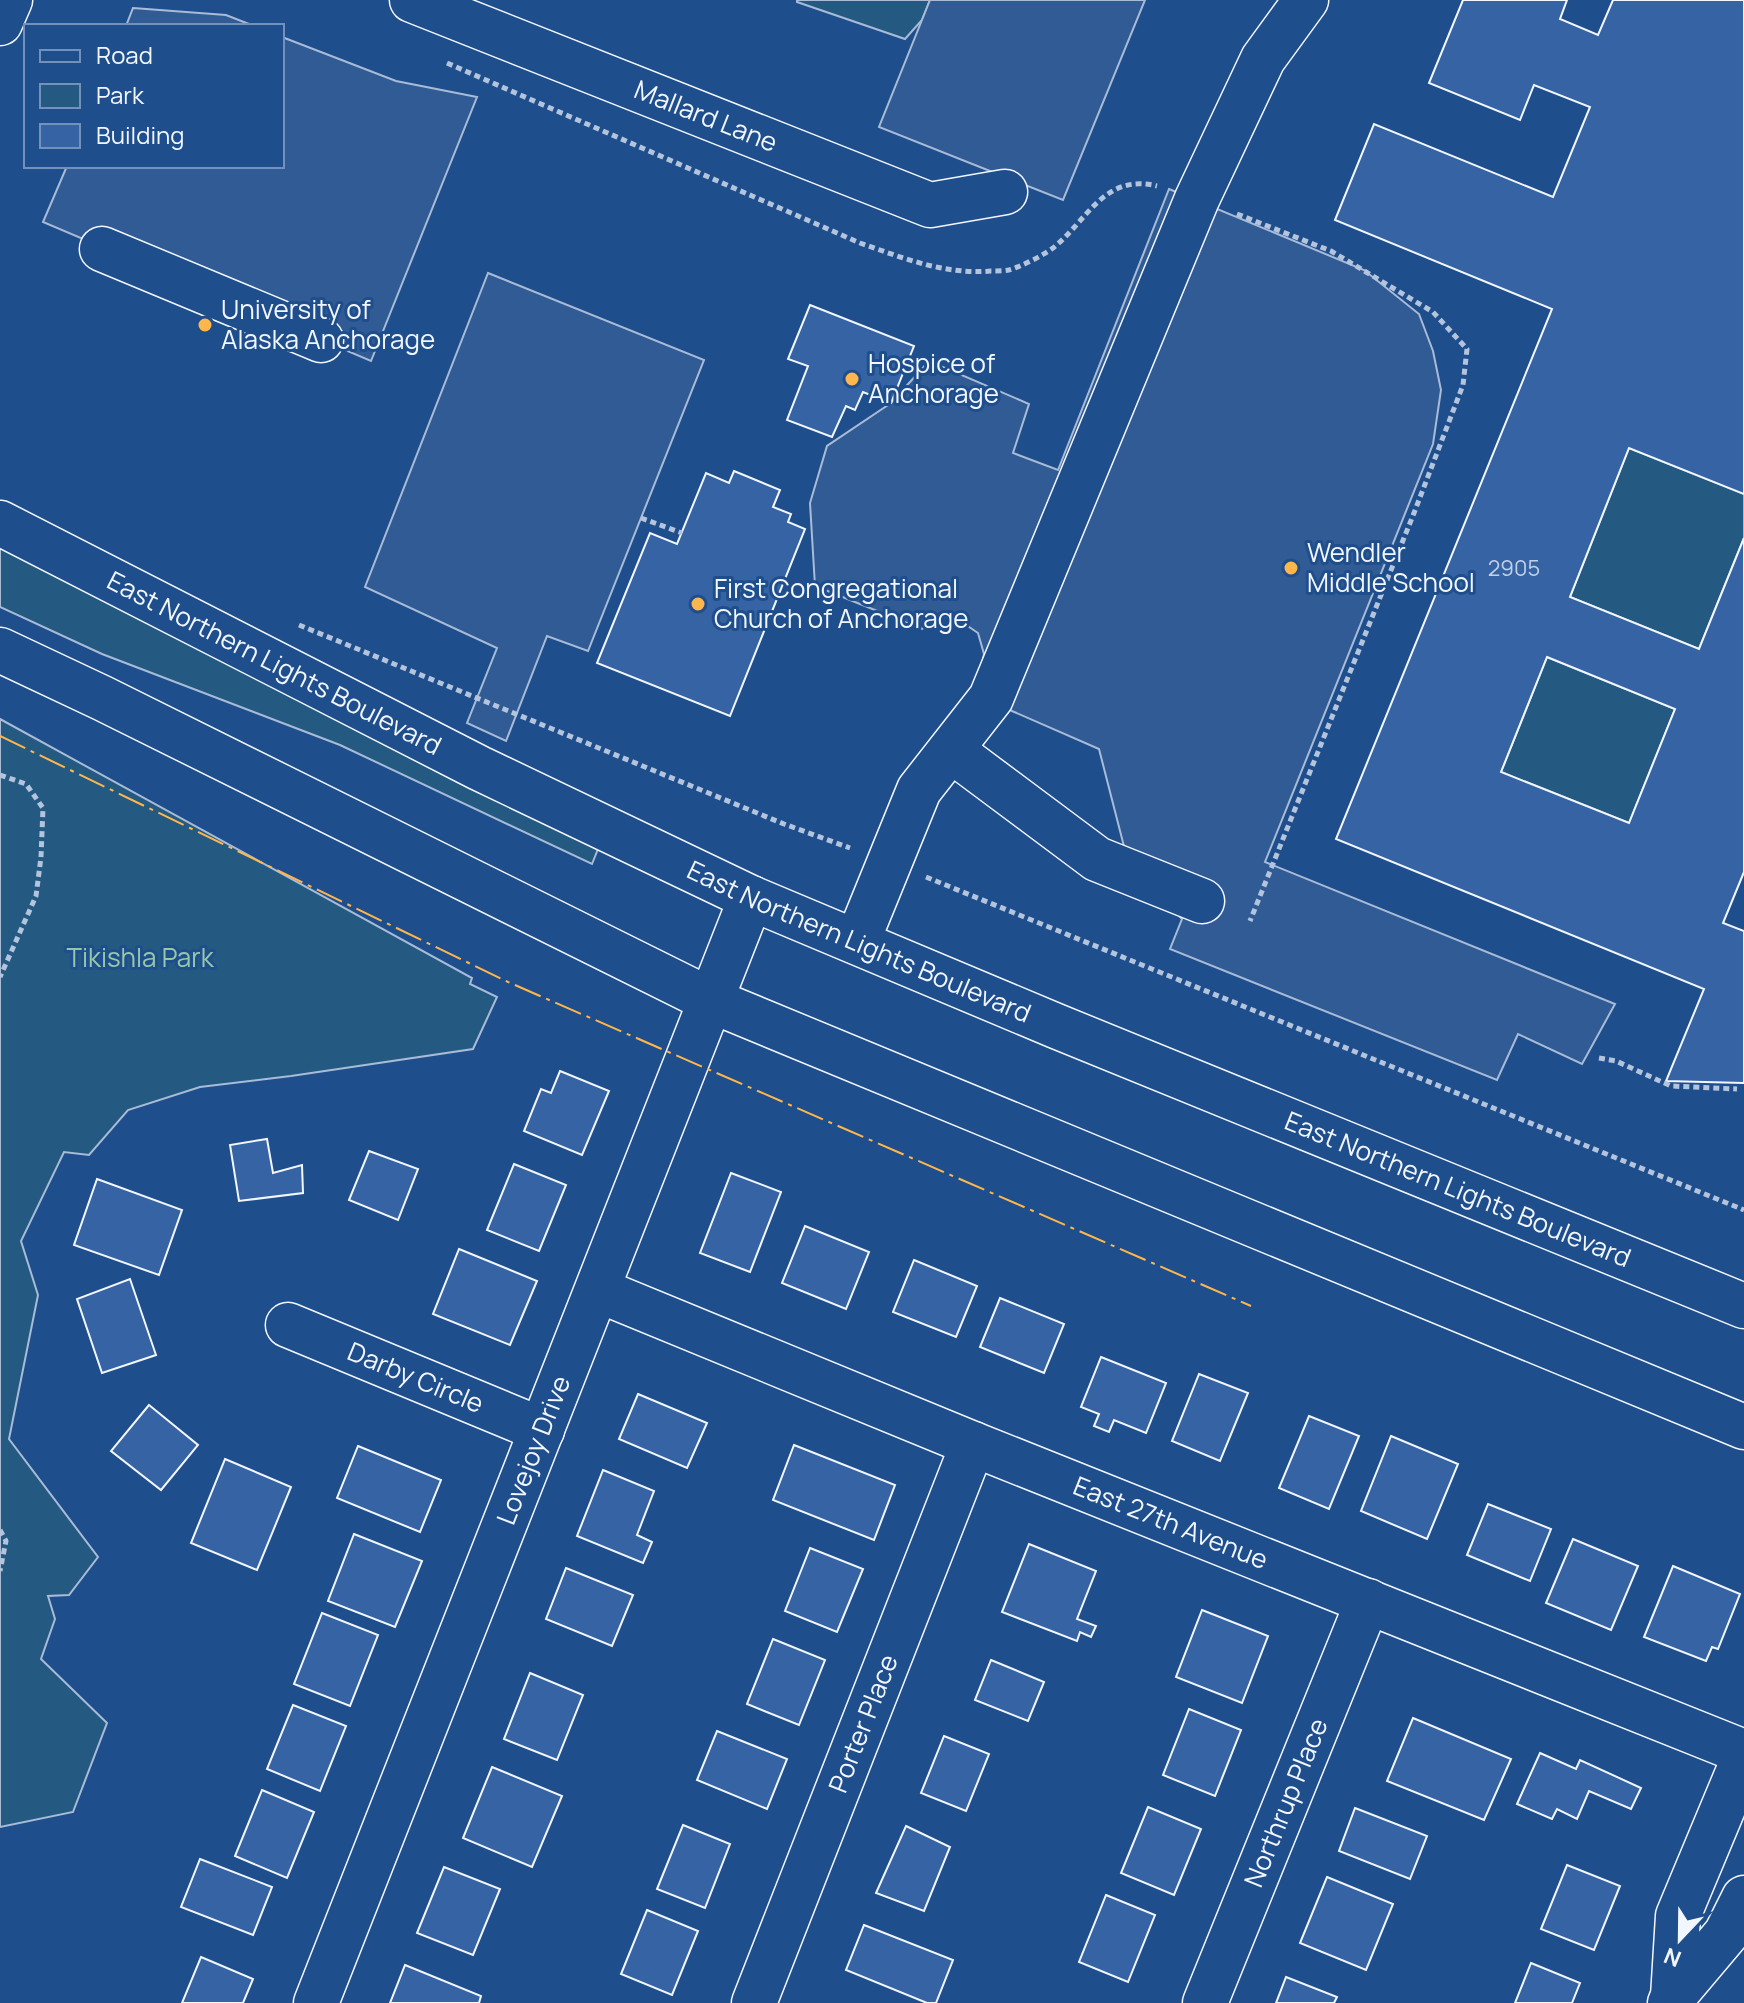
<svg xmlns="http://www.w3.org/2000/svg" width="1744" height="2003" font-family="Manrope,sans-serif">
<rect width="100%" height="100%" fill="#1f4e8c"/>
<!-- green -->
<g fill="#245a82" stroke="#a8bbd7" stroke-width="2">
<polygon points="797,0 930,0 922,20 905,39 797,2"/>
<polygon points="1629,448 1744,494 1744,538 1699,649 1570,597"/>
<polygon points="0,537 602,839 592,864 340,745 102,654 0,607"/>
<polygon points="1547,657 1675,709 1629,823 1501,772"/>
<polygon points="0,719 472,978 470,984 497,997 473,1049 291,1076 200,1087 128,1110 89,1155 64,1152 21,1241 38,1295 9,1439 98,1557 69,1595 48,1596 55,1619 41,1659 107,1723 73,1812 0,1827"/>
</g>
<!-- parking -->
<g fill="#305b95" stroke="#a8bbd7" stroke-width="2">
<polygon points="930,0 1145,0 1063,200 879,127"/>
<polygon points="133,8 226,15 254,26 126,26"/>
<polygon points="282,37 396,81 477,97 371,361 43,222 67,166 282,166"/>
<polygon points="1169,189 1364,270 1419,314 1433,351 1441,390 1433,444 1265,862 1615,1004 1582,1064 1518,1034 1497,1080 1170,949 1182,919 1128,862 1099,749 1012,711 974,691 979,679 984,654 978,633 950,614 922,629 815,586 810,503 827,446 891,403 929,361 1029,404 1013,453 1058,470"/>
<polygon points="488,273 704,360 588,651 547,636 506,741 467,723 497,648 365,587"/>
</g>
<!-- building -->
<g fill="#3563a3" stroke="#f2f6ff" stroke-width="2" fill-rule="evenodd">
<path d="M1463,0h104l-7,19 38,16 15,-35h131v494l-115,-46 -59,149 129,52 45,-111v334l-21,51 21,8v152l-78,-2 38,-92 -368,-150 216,-530 -217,-89 39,-96 179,73 37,-90 -56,-22 -14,35 -91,-37zM1547,657l128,52 -46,114 -128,-51z"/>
<polygon points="810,305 914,346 891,403 863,392 855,410 846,406 832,437 787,420 808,366 788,359"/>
<polygon points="734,471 780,490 773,507 791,514 788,522 805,529 730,716 597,663 650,533 677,544 706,473 729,483"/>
<polygon points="560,1071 609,1091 582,1155 524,1131 541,1089 551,1093"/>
<polygon points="267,1139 273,1173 302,1165 303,1193 239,1201 230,1145"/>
<polygon points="369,1151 418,1169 398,1220 349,1200"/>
<polygon points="514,1164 566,1185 539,1251 487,1230"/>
<polygon points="731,1173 781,1192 750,1272 700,1253"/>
<polygon points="97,1179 182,1210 159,1275 74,1245"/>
<polygon points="805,1226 869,1252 846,1309 782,1283"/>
<polygon points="459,1249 537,1281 510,1345 433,1314"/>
<polygon points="914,1260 977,1286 956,1337 893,1312"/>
<polygon points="130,1279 156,1355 102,1373 77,1299"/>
<polygon points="1000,1298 1064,1324 1044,1373 980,1347"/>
<polygon points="1101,1357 1166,1383 1146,1433 1114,1420 1109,1432 1094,1426 1099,1414 1081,1407"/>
<polygon points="1199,1374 1248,1393 1220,1461 1172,1441"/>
<polygon points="638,1394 707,1423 687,1468 619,1439"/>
<polygon points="149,1405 198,1445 161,1490 111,1451"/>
<polygon points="1309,1416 1359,1436 1329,1509 1279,1488"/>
<polygon points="1391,1436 1458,1464 1427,1539 1361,1511"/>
<polygon points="794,1445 895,1485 874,1540 773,1500"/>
<polygon points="358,1446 441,1480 420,1532 337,1498"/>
<polygon points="225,1459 291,1487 257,1570 191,1543"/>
<polygon points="603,1470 654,1491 637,1535 652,1542 643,1563 577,1536"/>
<polygon points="1488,1504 1551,1529 1530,1581 1467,1555"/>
<polygon points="354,1534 422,1561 395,1627 328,1601"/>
<polygon points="1573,1539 1638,1566 1611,1630 1546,1603"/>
<polygon points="1029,1544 1096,1571 1077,1619 1096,1626 1091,1637 1080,1632 1077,1641 1002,1612"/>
<polygon points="810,1548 863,1569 837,1632 785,1611"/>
<polygon points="1673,1566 1740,1594 1718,1649 1712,1647 1706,1661 1644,1637"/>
<polygon points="566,1568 633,1595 612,1646 546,1619"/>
<polygon points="1202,1610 1268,1636 1242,1703 1176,1677"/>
<polygon points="322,1613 378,1635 350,1706 294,1684"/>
<polygon points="773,1639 825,1660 799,1725 747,1704"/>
<polygon points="991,1660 1044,1682 1028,1721 975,1700"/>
<polygon points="530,1673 583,1695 557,1760 504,1739"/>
<polygon points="293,1705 346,1726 320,1791 267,1769"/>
<polygon points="1189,1709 1241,1730 1215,1796 1163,1775"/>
<polygon points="1413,1718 1511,1759 1484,1820 1387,1781"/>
<polygon points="717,1731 787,1759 767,1809 697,1780"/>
<polygon points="944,1736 989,1754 966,1811 921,1793"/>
<polygon points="1540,1753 1576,1769 1580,1760 1641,1788 1631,1809 1589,1791 1577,1819 1557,1809 1552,1819 1517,1804"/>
<polygon points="492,1767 562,1796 532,1867 463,1838"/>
<polygon points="262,1790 314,1812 287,1878 235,1856"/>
<polygon points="1148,1807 1201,1829 1174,1895 1121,1873"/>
<polygon points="1355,1808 1427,1836 1410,1879 1339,1851"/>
<polygon points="683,1825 730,1844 705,1908 657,1889"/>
<polygon points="906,1826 950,1847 924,1911 876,1893"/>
<polygon points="200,1859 272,1887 253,1935 181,1907"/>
<polygon points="1567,1865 1620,1886 1594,1950 1541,1929"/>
<polygon points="444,1867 500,1889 473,1955 417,1933"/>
<polygon points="1327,1877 1393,1904 1366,1970 1300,1943"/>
<polygon points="1106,1895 1155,1915 1128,1982 1079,1962"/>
<polygon points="647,1910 698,1931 672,1995 621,1974"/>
<polygon points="864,1925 953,1960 936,2003 927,2003 846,1970"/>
<polygon points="201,1957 253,1979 243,2003 182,2003"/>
<polygon points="1531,1963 1580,1983 1572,2003 1515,2003"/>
<polygon points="405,1965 481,1996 479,2003 390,2003"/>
<polygon points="1286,1977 1337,1997 1334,2003 1276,2003"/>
</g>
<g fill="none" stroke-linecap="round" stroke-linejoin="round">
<defs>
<g id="minor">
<path id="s1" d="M412,0l518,205 75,-13"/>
<polyline points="0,23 10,0"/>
<polyline points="102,249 321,340"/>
<polyline points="951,750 1097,859 1202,901"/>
<polyline points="857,942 919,790 991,698 1197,199 1263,59 1306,0"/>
<path id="s2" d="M598,1290l375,154 771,308"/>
<path id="s3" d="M288,1325l254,105"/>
<path id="s4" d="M316,2003l435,-1105"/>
<path id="s5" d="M754,2003l219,-559"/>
<path id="s6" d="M1205,2003l163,-402"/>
</g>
<g id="major">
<path id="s7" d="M0,523l479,245 272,130 305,128 688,280"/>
<polyline points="0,650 102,698 710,1000 1744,1427"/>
<polyline points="1673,1997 1678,1916 1744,1758"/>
<polyline points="1670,2003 1673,1997 1726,1934 1744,1898"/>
</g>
</defs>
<!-- minor casing -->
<use href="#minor" stroke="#f2f6ff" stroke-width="47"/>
<!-- major casing -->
<use href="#major" stroke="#f2f6ff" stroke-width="47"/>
<!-- path -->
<g stroke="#b3c4dc" stroke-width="5" stroke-dasharray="6 4" stroke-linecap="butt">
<path d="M447,63l413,180c43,15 85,32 131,28 6,0 13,0 18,-1 11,-3 35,-15 44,-22 35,-28 51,-75 104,-62"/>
<polyline points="1237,214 1331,251 1433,312 1467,349 1463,385 1414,513 1250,921"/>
<polyline points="641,518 682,533"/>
<polyline points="299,625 784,824 850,848"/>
<polyline points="0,775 26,784 43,808 41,857 36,896 0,977"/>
<polyline points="926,877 1744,1210"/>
<polyline points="1599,1058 1616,1061 1671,1086 1737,1089"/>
<polyline points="0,1530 6,1541 0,1571"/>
</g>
<!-- minor -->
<use href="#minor" stroke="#1f4e8c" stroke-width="44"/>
<!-- major -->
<use href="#major" stroke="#1f4e8c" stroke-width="44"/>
<!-- power -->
<polyline stroke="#ffb74d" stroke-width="2" stroke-dasharray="28 6 4 6" stroke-linecap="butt" points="0,736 508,982 1251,1306"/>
</g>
<!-- markers -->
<g fill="#ffb74d" stroke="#1f4e8c" stroke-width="3">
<circle cx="205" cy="325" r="8"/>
<circle cx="852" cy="379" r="8"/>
<circle cx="1291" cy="568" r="8"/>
<circle cx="698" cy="604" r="8"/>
</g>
<g text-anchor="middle" stroke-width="6" stroke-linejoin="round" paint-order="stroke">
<!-- number labels -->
<g font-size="22" fill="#c3d1e8">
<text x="1514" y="576">2905</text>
</g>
<!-- street labels -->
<g font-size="26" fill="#f2f6ff" stroke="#1f4e8c">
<text dy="9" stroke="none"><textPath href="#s1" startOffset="316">Mallard Lane</textPath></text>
<text dy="9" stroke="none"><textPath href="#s7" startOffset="308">East Northern Lights Boulevard</textPath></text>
<text dy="9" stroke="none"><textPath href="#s7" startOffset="956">East Northern Lights Boulevard</textPath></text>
<text dy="9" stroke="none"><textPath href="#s7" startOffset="1604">East Northern Lights Boulevard</textPath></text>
<text dy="9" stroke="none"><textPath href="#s3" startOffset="138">Darby Circle</textPath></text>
<text dy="9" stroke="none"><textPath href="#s4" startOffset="594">Lovejoy Drive</textPath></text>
<text dy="9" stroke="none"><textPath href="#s2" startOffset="618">East 27th Avenue</textPath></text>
<text dy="9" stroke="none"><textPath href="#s5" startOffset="300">Porter Place</textPath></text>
<text dy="9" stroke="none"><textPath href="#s6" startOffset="216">Northrup Place</textPath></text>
</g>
<!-- poi labels -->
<g font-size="26" fill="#f2f6ff" stroke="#1f4e8c" text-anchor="start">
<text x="221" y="319">University of<tspan x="221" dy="30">Alaska Anchorage</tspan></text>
<text x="868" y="373">Hospice of<tspan x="868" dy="30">Anchorage</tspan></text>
<text x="1307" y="562">Wendler<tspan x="1307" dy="30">Middle School</tspan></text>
<text x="714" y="598">First Congregational<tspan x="714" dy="30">Church of Anchorage</tspan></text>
</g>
<!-- park labels -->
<g font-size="26" fill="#97c8a6" stroke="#1f4e8c">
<text x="140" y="967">Tikishla Park</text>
</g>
</g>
<!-- legend -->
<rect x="24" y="24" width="260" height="144" fill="#1f4e8c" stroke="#7391ba" stroke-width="2"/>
<rect x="40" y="50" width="40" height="12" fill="#1f4e8c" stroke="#7391ba" stroke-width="2"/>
<text x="96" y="64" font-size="24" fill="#f2f6ff">Road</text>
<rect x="40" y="84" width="40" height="24" fill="#245a82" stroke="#7391ba" stroke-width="2"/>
<text x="96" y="104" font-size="24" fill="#f2f6ff">Park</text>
<rect x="40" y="124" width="40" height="24" fill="#3563a3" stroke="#7391ba" stroke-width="2"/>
<text x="96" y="144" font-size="24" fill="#f2f6ff">Building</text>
<!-- north arrow -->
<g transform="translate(1680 1939) rotate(202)" stroke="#1f4e8c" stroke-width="6" paint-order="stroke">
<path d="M0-6L14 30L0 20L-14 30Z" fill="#f2f6ff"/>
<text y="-12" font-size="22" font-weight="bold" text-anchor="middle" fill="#f2f6ff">N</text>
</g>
</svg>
